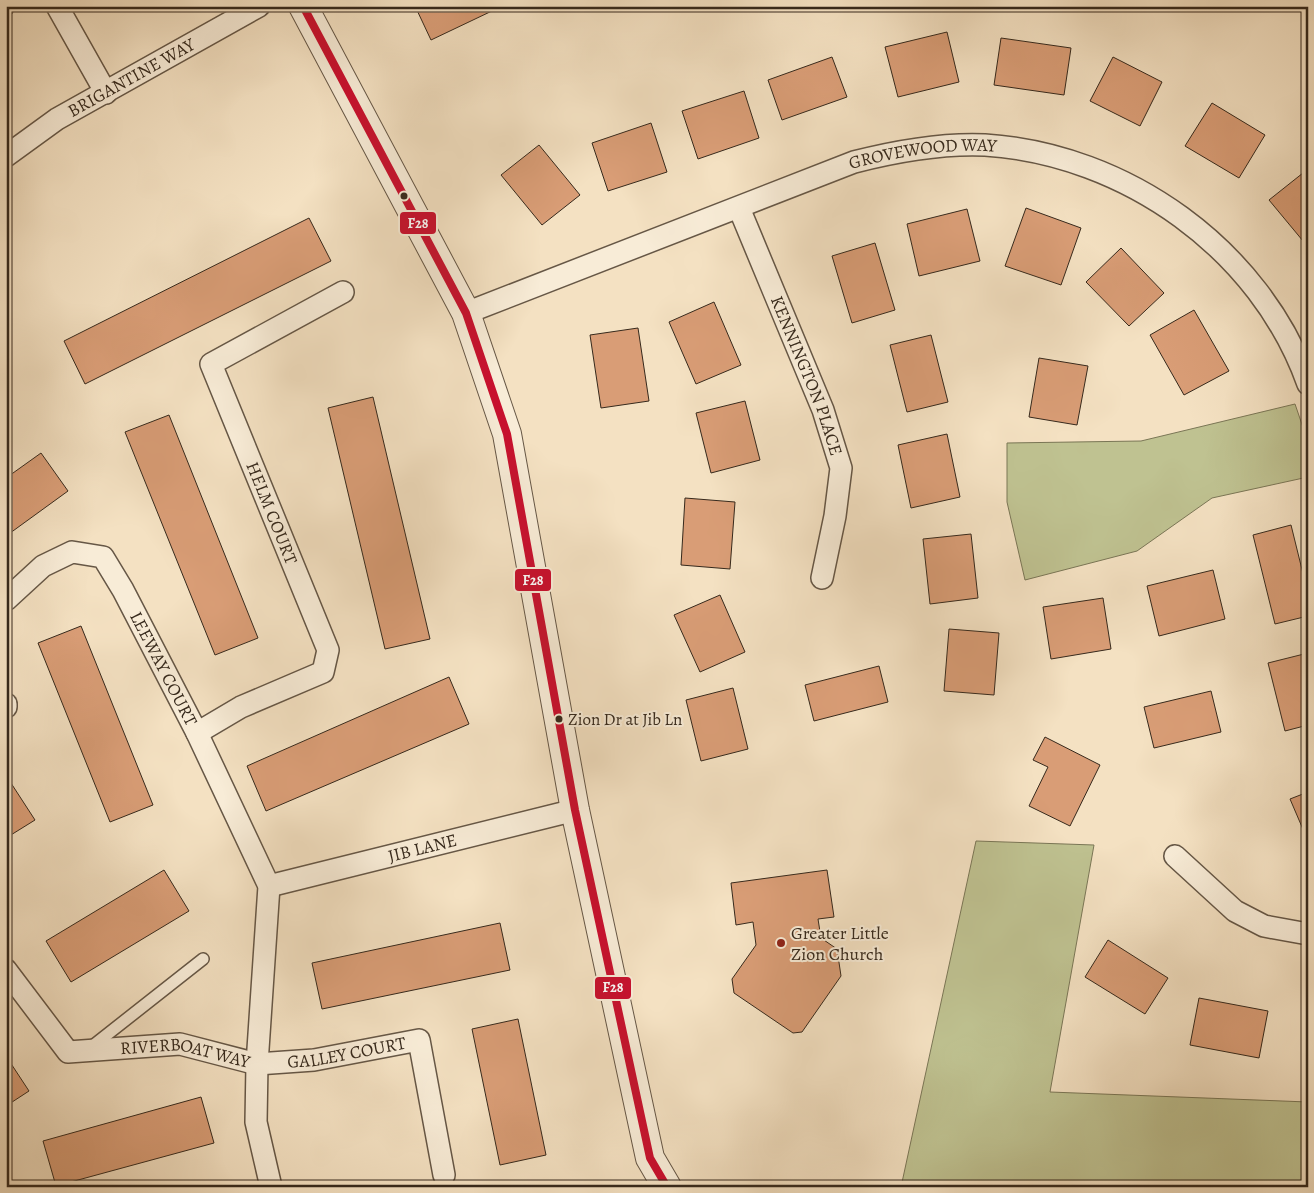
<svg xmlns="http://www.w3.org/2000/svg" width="1314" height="1193" font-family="Alegreya,serif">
<rect width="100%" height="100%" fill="#f4e1c2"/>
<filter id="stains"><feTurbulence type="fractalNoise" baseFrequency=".004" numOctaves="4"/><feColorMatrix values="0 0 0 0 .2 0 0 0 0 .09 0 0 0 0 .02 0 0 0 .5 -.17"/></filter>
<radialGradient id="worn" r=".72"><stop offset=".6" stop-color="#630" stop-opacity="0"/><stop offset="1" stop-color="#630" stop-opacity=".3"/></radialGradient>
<!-- green -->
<g fill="#bfc291" stroke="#7a7656">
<polygon points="1295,404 1308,442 1308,477 1212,498 1137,551 1025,580 1007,502 1007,443 1141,441"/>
<polygon points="976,841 1094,845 1050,1092 1308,1102 1308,1187 901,1187"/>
</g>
<!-- building -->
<g fill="#d99d76" stroke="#36291c">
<polygon points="6,6 10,6 13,13 6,17"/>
<polygon points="415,6 492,6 494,10 431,40"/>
<polygon points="947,32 959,82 898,97 885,47"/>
<polygon points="1001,38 1071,48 1064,95 994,85"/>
<polygon points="832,57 847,97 782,120 768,80"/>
<polygon points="1113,57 1162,82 1140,126 1090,101"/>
<polygon points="744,91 759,138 698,159 682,111"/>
<polygon points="1212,103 1265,135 1239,178 1185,146"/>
<polygon points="651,123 667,172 608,191 592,143"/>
<polygon points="539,145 580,195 542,225 501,175"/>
<polygon points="1308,169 1308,247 1269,200"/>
<polygon points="1026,208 1081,228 1061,285 1005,266"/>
<polygon points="967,209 980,261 919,276 907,224"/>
<polygon points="309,218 331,261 85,384 64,341"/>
<polygon points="875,243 895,310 852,323 832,256"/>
<polygon points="1121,248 1164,293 1129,326 1086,282"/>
<polygon points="714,302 741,365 696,384 669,322"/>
<polygon points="1194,310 1229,371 1184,395 1150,335"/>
<polygon points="638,328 649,401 601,408 590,335"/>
<polygon points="931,335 948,402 907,412 890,345"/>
<polygon points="1039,358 1088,366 1077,425 1029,417"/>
<polygon points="373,397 430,639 385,649 328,408"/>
<polygon points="745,401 760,460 711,473 696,413"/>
<polygon points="169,415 258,638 215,655 125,432"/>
<polygon points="947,434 960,497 911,508 898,445"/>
<polygon points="41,453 68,491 6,536 6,478"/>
<polygon points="685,498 735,502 730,569 681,565"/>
<polygon points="1291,525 1308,594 1308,616 1275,624 1253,535"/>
<polygon points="971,534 978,598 930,604 923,539"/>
<polygon points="1213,570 1225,619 1159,636 1147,586"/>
<polygon points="720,595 745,652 700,672 674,615"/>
<polygon points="1103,598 1111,649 1051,659 1043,607"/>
<polygon points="81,626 153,805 110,822 38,643"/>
<polygon points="949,629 999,633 994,695 944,691"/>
<polygon points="1308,653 1308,725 1285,731 1268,663"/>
<polygon points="879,666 888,702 814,721 805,685"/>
<polygon points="449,677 469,724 266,811 247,766"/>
<polygon points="733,688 748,749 701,761 686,700"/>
<polygon points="1211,691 1221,732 1154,748 1144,707"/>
<polygon points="1045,737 1100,765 1070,826 1029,806 1048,767 1033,760"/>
<polygon points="9,780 35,820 6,838 6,782"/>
<polygon points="1308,792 1308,841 1290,799"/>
<polygon points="164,870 189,911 71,982 46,941"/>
<polygon points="827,870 834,917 818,919 821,938 837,949 841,976 802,1032 793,1033 734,993 732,979 756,945 753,922 736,925 731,883"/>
<polygon points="500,923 510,970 322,1009 312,963"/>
<polygon points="1108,940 1168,978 1145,1014 1085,977"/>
<polygon points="1199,998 1268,1011 1259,1058 1190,1045"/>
<polygon points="518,1019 546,1155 500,1165 472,1029"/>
<polygon points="6,1056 29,1091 6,1106"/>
<polygon points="201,1097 214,1143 56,1186 43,1141"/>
</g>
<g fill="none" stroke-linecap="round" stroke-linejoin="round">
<defs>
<polyline id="service" points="90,1048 203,959"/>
<g id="minor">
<polyline points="57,6 106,93"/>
<path id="s1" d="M6,156l51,-37 202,-113"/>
<path id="s2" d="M739,208l84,202 18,58 -6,48 -13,62"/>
<path id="s3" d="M466,313l388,-151c43,-11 87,-19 131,-17 141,9 275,104 323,239"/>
<path id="s4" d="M6,600l37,-34 29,-14 31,5 20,33 74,143 72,153 -12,178 -1,58 15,65"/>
<polyline points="6,704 6,707"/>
<polyline points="197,733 241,707 323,672 328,650 211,364 343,292"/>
<polyline points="1175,856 1235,911 1264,926 1308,934"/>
<path id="s5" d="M269,886l306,-76"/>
<path id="s6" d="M6,970l62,82 112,-8 77,20 57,-4 105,-20 25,135"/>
</g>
<polyline id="tertiary" points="303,6 466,313 507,434 575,810 650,1158 667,1187"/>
</defs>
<!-- service casing -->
<use href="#service" stroke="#665746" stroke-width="14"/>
<!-- minor casing -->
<use href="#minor" stroke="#665746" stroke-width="24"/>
<!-- tertiary casing -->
<use href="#tertiary" stroke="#665746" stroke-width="30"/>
<!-- service -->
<use href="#service" stroke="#f8ecd7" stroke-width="11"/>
<!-- minor -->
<use href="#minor" stroke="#f8ecd7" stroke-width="21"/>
<!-- tertiary -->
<use href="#tertiary" stroke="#f8ecd7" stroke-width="28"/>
<defs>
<polyline id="bus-1" points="303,6 466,313 507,434 575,810 650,1158 667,1187"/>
</defs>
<!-- bus-1 casing -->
<use href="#bus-1" stroke="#f8ecd7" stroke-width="11"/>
<!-- bus-1 -->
<use href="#bus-1" stroke="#c8102e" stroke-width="8"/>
</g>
<!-- markers -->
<g fill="#36291c" stroke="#f8ecd7" stroke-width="2">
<circle cx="404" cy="196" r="4.5"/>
<circle cx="559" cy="719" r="4.5"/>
</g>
<circle fill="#8f2418" stroke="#f8ecd7" stroke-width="2" cx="781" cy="943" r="5"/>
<g text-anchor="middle" stroke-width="4" stroke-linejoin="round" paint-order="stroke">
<!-- bus labels -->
<g font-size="17" fill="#36291c" stroke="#f8ecd7" text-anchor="start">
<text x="568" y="725">Zion Dr at Jib Ln</text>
</g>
<!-- street labels -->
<g font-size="18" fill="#36291c" stroke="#f8ecd7">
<text dy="6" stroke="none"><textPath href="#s1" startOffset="148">BRIGANTINE WAY</textPath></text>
<text dy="6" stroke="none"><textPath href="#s3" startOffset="486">GROVEWOOD WAY</textPath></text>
<text dy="6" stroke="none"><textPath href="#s2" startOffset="181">KENNINGTON PLACE</textPath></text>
<text transform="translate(272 513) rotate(68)" y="6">HELM COURT</text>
<text dy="6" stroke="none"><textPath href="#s4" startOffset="241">LEEWAY COURT</textPath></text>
<text dy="6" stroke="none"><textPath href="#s5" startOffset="158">JIB LANE</textPath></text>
<text dy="6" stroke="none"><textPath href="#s6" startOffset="385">GALLEY COURT</textPath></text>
<text dy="6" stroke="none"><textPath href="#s6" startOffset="221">RIVERBOAT WAY</textPath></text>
</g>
<!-- poi labels -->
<g font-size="18" fill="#36291c" stroke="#f8ecd7" text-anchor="start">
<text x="791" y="939">Greater Little<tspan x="791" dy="21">Zion Church</tspan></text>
</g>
</g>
<g stroke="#f8ecd7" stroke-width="2">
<rect x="399" y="211" width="38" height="24" rx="5" fill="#c8102e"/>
<rect x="514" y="568" width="38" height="24" rx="5" fill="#c8102e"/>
<rect x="594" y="976" width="38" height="24" rx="5" fill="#c8102e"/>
</g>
<g font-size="14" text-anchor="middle" font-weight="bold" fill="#fff">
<text x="418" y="228">F28</text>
<text x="533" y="585">F28</text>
<text x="613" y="992">F28</text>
</g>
<!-- margin -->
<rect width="1314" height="1193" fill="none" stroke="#f4e1c2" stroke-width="25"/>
<rect x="8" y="8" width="1299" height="1178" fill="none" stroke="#36291c" stroke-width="2.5"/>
<rect x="12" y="12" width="1289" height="1168" fill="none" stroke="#36291c"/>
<rect width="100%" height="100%" filter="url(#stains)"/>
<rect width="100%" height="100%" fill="url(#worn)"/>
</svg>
